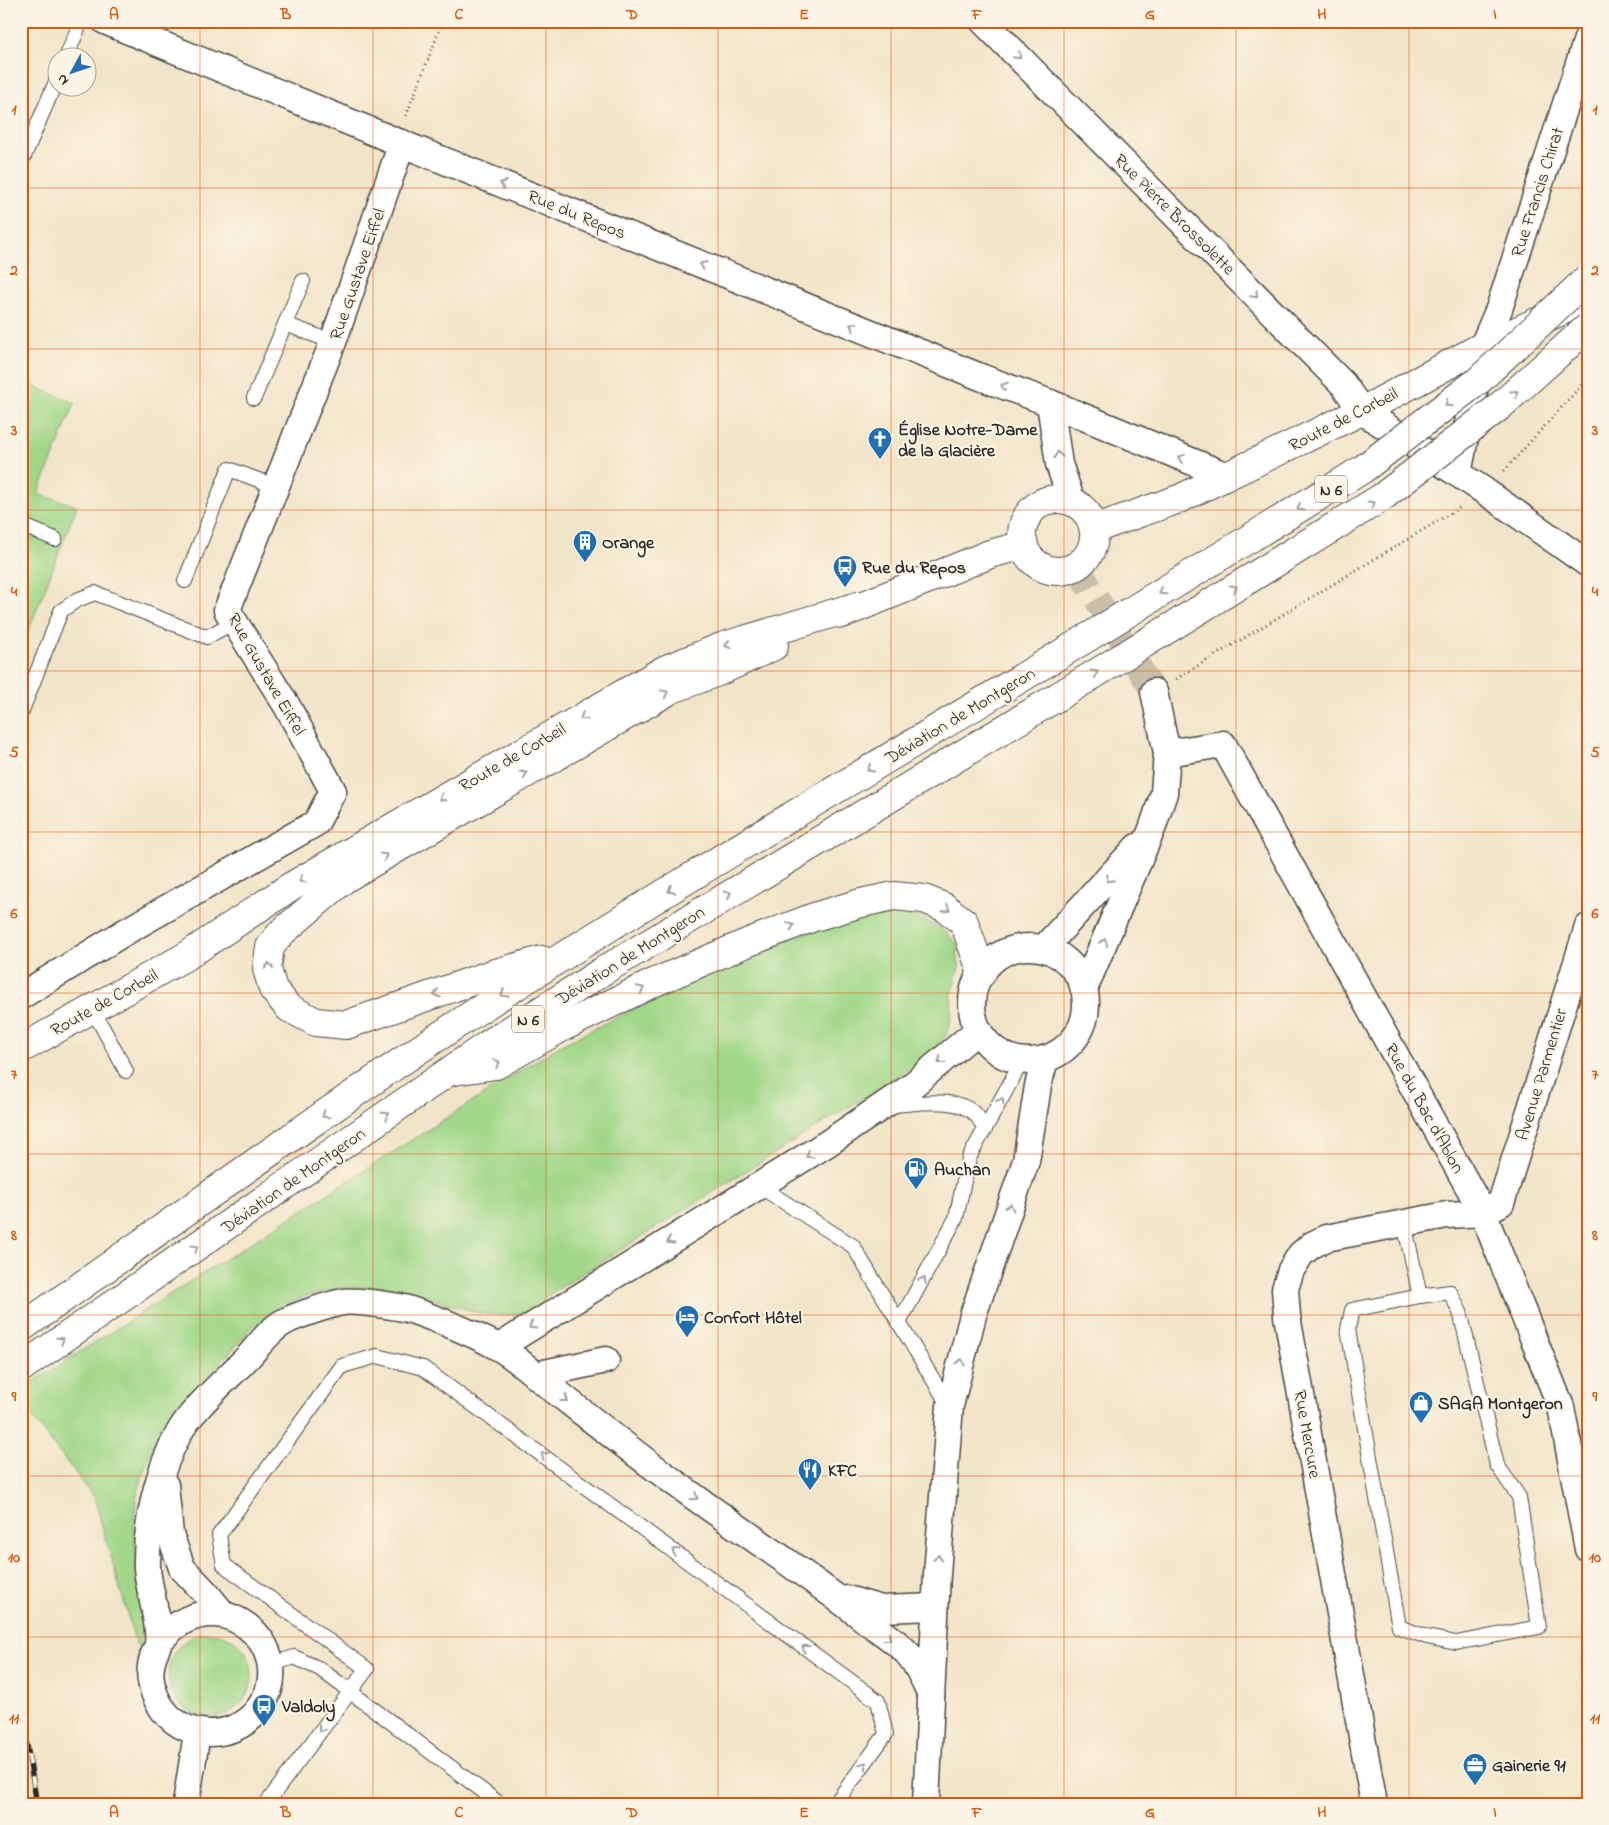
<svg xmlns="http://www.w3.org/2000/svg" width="1609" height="1825" font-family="'Indie Flower',sans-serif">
<rect width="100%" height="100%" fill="#fcf5e5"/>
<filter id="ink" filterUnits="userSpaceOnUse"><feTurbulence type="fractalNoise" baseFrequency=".02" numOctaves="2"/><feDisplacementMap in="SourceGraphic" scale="10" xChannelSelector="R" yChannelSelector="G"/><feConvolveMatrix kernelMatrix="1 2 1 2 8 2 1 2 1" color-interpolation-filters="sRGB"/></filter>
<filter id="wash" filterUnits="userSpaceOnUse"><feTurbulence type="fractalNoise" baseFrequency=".0096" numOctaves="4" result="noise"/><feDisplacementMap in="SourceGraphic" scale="20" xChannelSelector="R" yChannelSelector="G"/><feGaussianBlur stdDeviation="1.12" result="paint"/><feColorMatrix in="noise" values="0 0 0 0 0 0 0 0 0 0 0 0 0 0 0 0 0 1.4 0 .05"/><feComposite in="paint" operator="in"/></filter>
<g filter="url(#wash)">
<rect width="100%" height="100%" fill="#f2e4c8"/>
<!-- green -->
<g fill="#a0d788" stroke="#66815a">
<polygon points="21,381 75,403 38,494 77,506 21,650"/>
<path d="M880,911c33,3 59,8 80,37l-3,2 2,17 -7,25 -1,27 -5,16 -14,17 -13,11 -377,236 3,4 -26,11 -20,1 -21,-2 -64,-20 -30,-6h-37l-43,10 -33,17 -20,14 -92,106 -14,33 -9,32 -2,31 9,104 -3,12 -4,-2 -42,-147 -73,-94v-11l10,-9 530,-338 160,-79 70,-28z"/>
<circle cx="210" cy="1675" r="42"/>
</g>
</g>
<g filter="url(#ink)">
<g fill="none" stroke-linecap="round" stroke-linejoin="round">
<!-- minor-tunnel -->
<polyline stroke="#cabfa9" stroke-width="26" stroke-dasharray="26 13" stroke-linecap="butt" points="1076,566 1154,692"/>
<defs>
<g id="service">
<polyline points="66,58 81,21"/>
<polyline points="21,163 58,77"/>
<polyline points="285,324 333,342"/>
<polyline points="254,398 303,281"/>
<polyline points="21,525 55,539"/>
<polyline points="185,581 229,469 277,487"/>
<polyline points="21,713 61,611 77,600 95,593 207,637 234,622"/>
<polyline points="92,1008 126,1071"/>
<path d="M892,1105c25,-1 67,-10 85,11 3,4 5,10 8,14"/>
<polyline points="759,1186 853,1246 949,1406"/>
<polyline points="1404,1223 1420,1296 1450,1292 1460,1312 1497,1465 1519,1497 1539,1627 1456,1643 1427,1637 1399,1627 1348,1329 1352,1310 1420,1296"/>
<polyline points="899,1323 956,1218 969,1158 1022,1061"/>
<polyline points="270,1665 294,1657 320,1669 500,1804"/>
<polyline points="266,1804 367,1669 224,1565 219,1535 342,1366 377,1356 423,1368 878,1701 886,1734 835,1804"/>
</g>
<g id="minor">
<polyline points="105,21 388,138 983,378 1050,403 1227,476"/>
<polyline points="983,21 1343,384 1362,411 1486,492 1588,564"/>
<polyline points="1050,403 1059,464 1072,502"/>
<polyline points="1458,474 1483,346 1499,309 1588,36"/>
<polyline points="1167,753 1223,744 1483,1213 1561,1407 1588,1549"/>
<circle cx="1029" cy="1004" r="57"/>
<polyline points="1044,948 1137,847"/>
<polyline points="1085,987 1152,829 1164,793 1167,753 1154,692"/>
<polyline points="21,996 125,932 316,823 333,791 287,706 227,610 333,342 402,143"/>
<polyline points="499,1347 828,1143 908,1089 978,1030"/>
<polyline points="535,1375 606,1360"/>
<polyline points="165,1485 170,1534 182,1568 205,1592 223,1614"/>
<polyline points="847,1599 881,1609 935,1607"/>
<path d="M159,1642c58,-70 143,6 101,65 -27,39 -88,33 -105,-12 -5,-12 -6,-26 -2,-38 1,-5 5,-9 5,-14 3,-18 -10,-55 -11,-76 -1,-44 10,-95 32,-134 13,-24 47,-53 67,-74 11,-11 24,-30 38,-37 11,-6 47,-18 59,-20 11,-2 56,4 68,8 26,9 61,23 85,36 18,9 34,25 49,37 41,32 81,64 122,94 66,49 136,93 200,144 14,11 31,21 42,34 10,12 16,27 22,40"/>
<polyline points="186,1804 197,1733"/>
<polyline points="926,1804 937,1574 950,1406 973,1315 1026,1161 1038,1086 1045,1059"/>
<polyline points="1374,1804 1287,1316 1285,1289 1291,1270 1301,1254 1312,1245 1326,1238 1447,1215 1483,1213 1501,1203 1588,927"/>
</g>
<g id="secondary">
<circle cx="1058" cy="535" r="36"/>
<polyline points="1094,529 1179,499 1362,411 1483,346 1588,299"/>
<polyline points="842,614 990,554 1024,545"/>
<polyline points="320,893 672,689 718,672 774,646"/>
<polyline points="21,1049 188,955 290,887 664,670 724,646 858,606"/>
</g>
<g id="primary">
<polyline points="342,881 281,933 270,947 267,969 273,989 289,1008 316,1022 346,1025 492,974 542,960"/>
<polyline points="454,1071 496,1065 561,1028 653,983 749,942 814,917 861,903 894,896 924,899 944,907 964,922 982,973"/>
<path d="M21,1328c156,-109 310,-222 470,-326 182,-117 370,-227 555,-339"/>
<polyline points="21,1368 487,1045 603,971 1054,699"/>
</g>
</defs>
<!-- service casing -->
<use href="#service" stroke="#494743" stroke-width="16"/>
<!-- minor casing -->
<use href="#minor" stroke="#494743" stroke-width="29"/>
<!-- secondary casing -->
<use href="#secondary" stroke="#494743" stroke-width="30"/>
<!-- primary casing -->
<use href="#primary" stroke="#494743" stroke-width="30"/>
<!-- path -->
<g stroke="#494743" stroke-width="3" stroke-dasharray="1 4" stroke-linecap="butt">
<polyline points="406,116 443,21"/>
<polyline points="1504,471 1588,378"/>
<polyline points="1176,679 1461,507"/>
</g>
<!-- service -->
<use href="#service" stroke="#fff" stroke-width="14"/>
<!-- minor -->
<use href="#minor" stroke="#fff" stroke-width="26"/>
<!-- secondary -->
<use href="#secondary" stroke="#fff" stroke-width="28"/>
<!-- primary -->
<use href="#primary" stroke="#fff" stroke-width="28"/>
<defs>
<g id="rail">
<polyline points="21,1711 37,1804"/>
<polyline points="21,1798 22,1804"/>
</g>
</defs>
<!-- rail casing -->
<use href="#rail" stroke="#2b2b2b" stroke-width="5.5"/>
<!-- rail -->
<use href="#rail" stroke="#fcf5e5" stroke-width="4" stroke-dasharray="11" stroke-linecap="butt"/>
<defs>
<g id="primary-bridge">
<polyline points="1046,663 1363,469 1478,381 1588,278"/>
<polyline points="1054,699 1381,498 1499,407 1588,327"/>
</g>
</defs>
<!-- primary-bridge casing -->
<use href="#primary-bridge" stroke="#494743" stroke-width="30" stroke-linecap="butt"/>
<!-- primary-bridge -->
<use href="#primary-bridge" stroke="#fff" stroke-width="28"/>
</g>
<!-- one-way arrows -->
<defs><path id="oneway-chevron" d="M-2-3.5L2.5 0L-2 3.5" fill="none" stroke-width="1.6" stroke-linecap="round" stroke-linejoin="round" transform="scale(1.25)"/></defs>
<g stroke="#a0a0a0">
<use href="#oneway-chevron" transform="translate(1018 56) rotate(45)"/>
<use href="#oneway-chevron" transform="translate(503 184) rotate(-158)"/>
<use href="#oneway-chevron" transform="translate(703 265) rotate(-158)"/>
<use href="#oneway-chevron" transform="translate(1255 295) rotate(45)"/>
<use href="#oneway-chevron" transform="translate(853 326) rotate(-158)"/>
<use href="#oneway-chevron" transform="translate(1004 386) rotate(-160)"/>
<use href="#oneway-chevron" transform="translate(1515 393) rotate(-42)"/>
<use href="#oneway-chevron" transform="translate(1448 404) rotate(142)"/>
<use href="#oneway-chevron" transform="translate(1058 455) rotate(-98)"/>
<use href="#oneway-chevron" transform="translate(1181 458) rotate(-158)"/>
<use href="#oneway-chevron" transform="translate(1372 504) rotate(-31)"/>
<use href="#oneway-chevron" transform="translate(1300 508) rotate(149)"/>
<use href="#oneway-chevron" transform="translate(1234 588) rotate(-31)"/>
<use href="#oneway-chevron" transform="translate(1162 592) rotate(149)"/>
<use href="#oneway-chevron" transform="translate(728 645) rotate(162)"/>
<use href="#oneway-chevron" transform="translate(1095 673) rotate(-31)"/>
<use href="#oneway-chevron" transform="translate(665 693) rotate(-29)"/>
<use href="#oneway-chevron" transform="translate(583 717) rotate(150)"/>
<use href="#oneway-chevron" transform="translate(870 769) rotate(149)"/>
<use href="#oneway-chevron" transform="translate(524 774) rotate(-30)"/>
<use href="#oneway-chevron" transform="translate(442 798) rotate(150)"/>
<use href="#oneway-chevron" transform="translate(384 856) rotate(-30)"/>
<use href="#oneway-chevron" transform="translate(1109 879) rotate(134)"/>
<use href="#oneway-chevron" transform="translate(302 880) rotate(150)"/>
<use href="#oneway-chevron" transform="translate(671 890) rotate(148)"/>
<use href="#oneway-chevron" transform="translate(728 894) rotate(-31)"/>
<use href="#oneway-chevron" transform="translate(947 909) rotate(32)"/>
<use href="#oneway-chevron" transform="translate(791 926) rotate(-21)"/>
<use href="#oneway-chevron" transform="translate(1104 942) rotate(-67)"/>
<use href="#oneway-chevron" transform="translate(269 966) rotate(-91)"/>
<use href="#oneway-chevron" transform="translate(641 989) rotate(-26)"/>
<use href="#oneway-chevron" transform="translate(437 994) rotate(161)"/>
<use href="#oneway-chevron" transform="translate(504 994) rotate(147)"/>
<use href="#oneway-chevron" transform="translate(941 1061) rotate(140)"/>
<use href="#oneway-chevron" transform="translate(497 1063) rotate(-21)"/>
<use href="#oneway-chevron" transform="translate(1001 1101) rotate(-61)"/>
<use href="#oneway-chevron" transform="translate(325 1115) rotate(145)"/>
<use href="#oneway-chevron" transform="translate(386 1115) rotate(-35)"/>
<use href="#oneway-chevron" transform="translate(809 1155) rotate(148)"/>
<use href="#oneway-chevron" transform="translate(1010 1207) rotate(-71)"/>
<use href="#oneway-chevron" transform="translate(670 1241) rotate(148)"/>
<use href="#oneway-chevron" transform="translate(195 1248) rotate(-35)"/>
<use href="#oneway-chevron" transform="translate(923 1280) rotate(-62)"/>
<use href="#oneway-chevron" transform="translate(532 1326) rotate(148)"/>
<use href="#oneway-chevron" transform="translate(61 1340) rotate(-35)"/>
<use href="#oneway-chevron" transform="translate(961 1362) rotate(-75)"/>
<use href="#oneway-chevron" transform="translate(565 1399) rotate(38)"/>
<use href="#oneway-chevron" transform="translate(544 1455) rotate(-144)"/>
<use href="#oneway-chevron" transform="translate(695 1497) rotate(35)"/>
<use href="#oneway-chevron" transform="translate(675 1551) rotate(-144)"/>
<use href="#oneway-chevron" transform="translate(938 1558) rotate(-86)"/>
<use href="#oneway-chevron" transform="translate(888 1638) rotate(38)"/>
<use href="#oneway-chevron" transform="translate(805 1648) rotate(-143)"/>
<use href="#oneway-chevron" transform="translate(321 1729) rotate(127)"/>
<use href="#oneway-chevron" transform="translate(864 1765) rotate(-53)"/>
</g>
</g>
<!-- grid -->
<path fill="none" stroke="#df570e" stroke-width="1" stroke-opacity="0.55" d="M200,21v1783M373,21v1783M546,21v1783M718,21v1783M891,21v1783M1064,21v1783M1236,21v1783M1409,21v1783M21,188h1567M21,349h1567M21,510h1567M21,671h1567M21,832h1567M21,993h1567M21,1154h1567M21,1315h1567M21,1476h1567M21,1637h1567"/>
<!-- icons -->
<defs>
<symbol id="church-pin" viewBox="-11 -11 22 30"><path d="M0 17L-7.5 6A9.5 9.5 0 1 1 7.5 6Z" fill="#1f6fb2" stroke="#fcf5e5"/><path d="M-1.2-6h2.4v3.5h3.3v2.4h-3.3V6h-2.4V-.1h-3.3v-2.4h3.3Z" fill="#fff"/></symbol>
<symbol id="building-pin" viewBox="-11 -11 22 30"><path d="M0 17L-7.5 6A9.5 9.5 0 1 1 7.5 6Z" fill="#1f6fb2" stroke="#fcf5e5"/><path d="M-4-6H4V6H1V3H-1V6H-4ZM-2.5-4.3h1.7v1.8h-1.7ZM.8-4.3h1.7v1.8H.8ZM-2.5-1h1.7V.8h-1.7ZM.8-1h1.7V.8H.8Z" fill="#fff"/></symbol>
<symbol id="bus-pin" viewBox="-11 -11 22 30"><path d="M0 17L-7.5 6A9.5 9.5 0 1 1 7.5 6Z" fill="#1f6fb2" stroke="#fcf5e5"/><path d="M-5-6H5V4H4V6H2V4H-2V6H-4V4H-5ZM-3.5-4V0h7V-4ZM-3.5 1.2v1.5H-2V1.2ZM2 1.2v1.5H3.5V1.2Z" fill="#fff"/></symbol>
<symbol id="fuel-pin" viewBox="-11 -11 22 30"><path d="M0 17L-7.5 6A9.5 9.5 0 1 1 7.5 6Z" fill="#1f6fb2" stroke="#fcf5e5"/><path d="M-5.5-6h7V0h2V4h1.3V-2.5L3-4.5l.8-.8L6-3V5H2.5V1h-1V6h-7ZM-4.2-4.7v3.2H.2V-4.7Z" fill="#fff"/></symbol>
<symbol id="hotel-pin" viewBox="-11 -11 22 30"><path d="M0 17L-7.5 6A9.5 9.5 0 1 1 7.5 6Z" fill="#1f6fb2" stroke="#fcf5e5"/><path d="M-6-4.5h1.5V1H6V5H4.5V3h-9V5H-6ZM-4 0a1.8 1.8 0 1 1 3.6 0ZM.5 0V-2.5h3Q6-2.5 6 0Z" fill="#fff"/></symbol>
<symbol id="shop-pin" viewBox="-11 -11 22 30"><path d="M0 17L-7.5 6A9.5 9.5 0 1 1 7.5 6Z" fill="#1f6fb2" stroke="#fcf5e5"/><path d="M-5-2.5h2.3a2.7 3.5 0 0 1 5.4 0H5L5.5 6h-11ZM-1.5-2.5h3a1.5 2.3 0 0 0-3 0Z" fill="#fff"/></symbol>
<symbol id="restaurant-pin" viewBox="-11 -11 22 30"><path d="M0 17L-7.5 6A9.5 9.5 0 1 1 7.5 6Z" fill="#1f6fb2" stroke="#fcf5e5"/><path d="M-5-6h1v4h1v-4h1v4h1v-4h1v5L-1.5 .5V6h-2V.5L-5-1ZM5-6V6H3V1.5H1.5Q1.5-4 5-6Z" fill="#fff"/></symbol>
<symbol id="office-pin" viewBox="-11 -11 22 30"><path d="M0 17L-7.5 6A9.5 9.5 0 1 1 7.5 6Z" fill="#1f6fb2" stroke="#fcf5e5"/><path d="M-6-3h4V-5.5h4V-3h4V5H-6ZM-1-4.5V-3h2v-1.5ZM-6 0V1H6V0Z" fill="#fff"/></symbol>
</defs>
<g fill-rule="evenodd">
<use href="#church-pin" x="866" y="425" width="28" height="38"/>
<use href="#building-pin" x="571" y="528" width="28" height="38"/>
<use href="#bus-pin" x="831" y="553" width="28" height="38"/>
<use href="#fuel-pin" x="902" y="1155" width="28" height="38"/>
<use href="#hotel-pin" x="673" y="1303" width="28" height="38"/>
<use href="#shop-pin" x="1407" y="1389" width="28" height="38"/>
<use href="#restaurant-pin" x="796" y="1456" width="28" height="38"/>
<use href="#bus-pin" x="250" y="1692" width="28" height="38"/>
<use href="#office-pin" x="1461" y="1751" width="28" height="38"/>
</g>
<g text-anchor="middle" stroke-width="4" stroke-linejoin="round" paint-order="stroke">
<!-- shield labels -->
<g fill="#fcf5e5" stroke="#6a6863" stroke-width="1">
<rect x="1315" y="475.5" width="32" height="27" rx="4"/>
<rect x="512" y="1005.5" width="32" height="27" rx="4"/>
</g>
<g font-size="16" font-weight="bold" fill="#2b2b2b">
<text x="1331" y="495">N 6</text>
<text x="528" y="1025">N 6</text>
</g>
<!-- street labels -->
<g font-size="18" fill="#2b2b2b" stroke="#fcf5e5">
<text transform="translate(1537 192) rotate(-72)" y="6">Rue Francis Chirat</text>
<text transform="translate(577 214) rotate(22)" y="6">Rue du Repos</text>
<text transform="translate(1175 214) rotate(45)" y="6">Rue Pierre Brossolette</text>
<text transform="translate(357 274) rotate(-71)" y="6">Rue Gustave Eiffel</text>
<text transform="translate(1343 419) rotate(-27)" y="6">Route de Corbeil</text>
<text transform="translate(267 674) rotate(60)" y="6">Rue Gustave Eiffel</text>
<text transform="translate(960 715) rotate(-31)" y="6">Déviation de Montgeron</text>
<text transform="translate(512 757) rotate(-30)" y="6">Route de Corbeil</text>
<text transform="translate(630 955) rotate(-32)" y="6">Déviation de Montgeron</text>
<text transform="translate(104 1002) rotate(-29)" y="6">Route de Corbeil</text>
<text transform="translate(1541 1074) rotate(-73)" y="6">Avenue Parmentier</text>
<text transform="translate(1425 1108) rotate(61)" y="6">Rue du Bac d'Ablon</text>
<text transform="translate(293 1180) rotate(-35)" y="6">Déviation de Montgeron</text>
<text transform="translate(1308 1434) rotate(80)" y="6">Rue Mercure</text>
</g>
<!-- poi labels -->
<g font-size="18" font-weight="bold" fill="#2b2b2b" stroke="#fcf5e5" text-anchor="start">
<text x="898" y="435">Église Notre-Dame<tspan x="898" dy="21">de la Glacière</tspan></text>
<text x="602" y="548">Orange</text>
<text x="862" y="573">Rue du Repos</text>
<text x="934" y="1175">Auchan</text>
<text x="704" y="1323">Confort Hôtel</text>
<text x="1438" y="1409">SAGA Montgeron</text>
<text x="828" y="1476">KFC</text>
<text x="282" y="1712">Valdoly</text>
<text x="1492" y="1771">Gainerie 91</text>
</g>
</g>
<!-- margin -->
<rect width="1609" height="1825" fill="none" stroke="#fcf5e5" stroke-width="55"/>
<!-- north arrow -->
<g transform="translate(72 72) rotate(230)"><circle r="24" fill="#fcf5e5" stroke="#a8a49b"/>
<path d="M0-4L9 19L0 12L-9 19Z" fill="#1f6fb2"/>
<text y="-8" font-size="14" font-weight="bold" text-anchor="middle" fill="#2b2b2b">N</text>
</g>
<rect x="28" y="28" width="1554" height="1770" fill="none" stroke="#df570e" stroke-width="2"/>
<g font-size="16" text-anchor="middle" font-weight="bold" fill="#df570e">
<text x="114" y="19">A</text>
<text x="286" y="19">B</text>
<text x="459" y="19">C</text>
<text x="632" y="19">D</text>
<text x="804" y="19">E</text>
<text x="977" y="19">F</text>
<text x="1150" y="19">G</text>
<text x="1322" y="19">H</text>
<text x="1495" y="19">I</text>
<text x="14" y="114">1</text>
<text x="1595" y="114">1</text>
<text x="14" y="275">2</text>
<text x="1595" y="275">2</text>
<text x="14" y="435">3</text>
<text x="1595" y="435">3</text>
<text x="14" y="596">4</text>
<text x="1595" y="596">4</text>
<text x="14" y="757">5</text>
<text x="1595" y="757">5</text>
<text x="14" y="918">6</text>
<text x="1595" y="918">6</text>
<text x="14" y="1079">7</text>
<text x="1595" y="1079">7</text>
<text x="14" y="1240">8</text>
<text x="1595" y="1240">8</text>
<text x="14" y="1401">9</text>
<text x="1595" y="1401">9</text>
<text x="14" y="1562">10</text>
<text x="1595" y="1562">10</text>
<text x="14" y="1723">11</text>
<text x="1595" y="1723">11</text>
<text x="114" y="1817">A</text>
<text x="286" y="1817">B</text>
<text x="459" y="1817">C</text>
<text x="632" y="1817">D</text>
<text x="804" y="1817">E</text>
<text x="977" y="1817">F</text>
<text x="1150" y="1817">G</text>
<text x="1322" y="1817">H</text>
<text x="1495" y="1817">I</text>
</g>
</svg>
